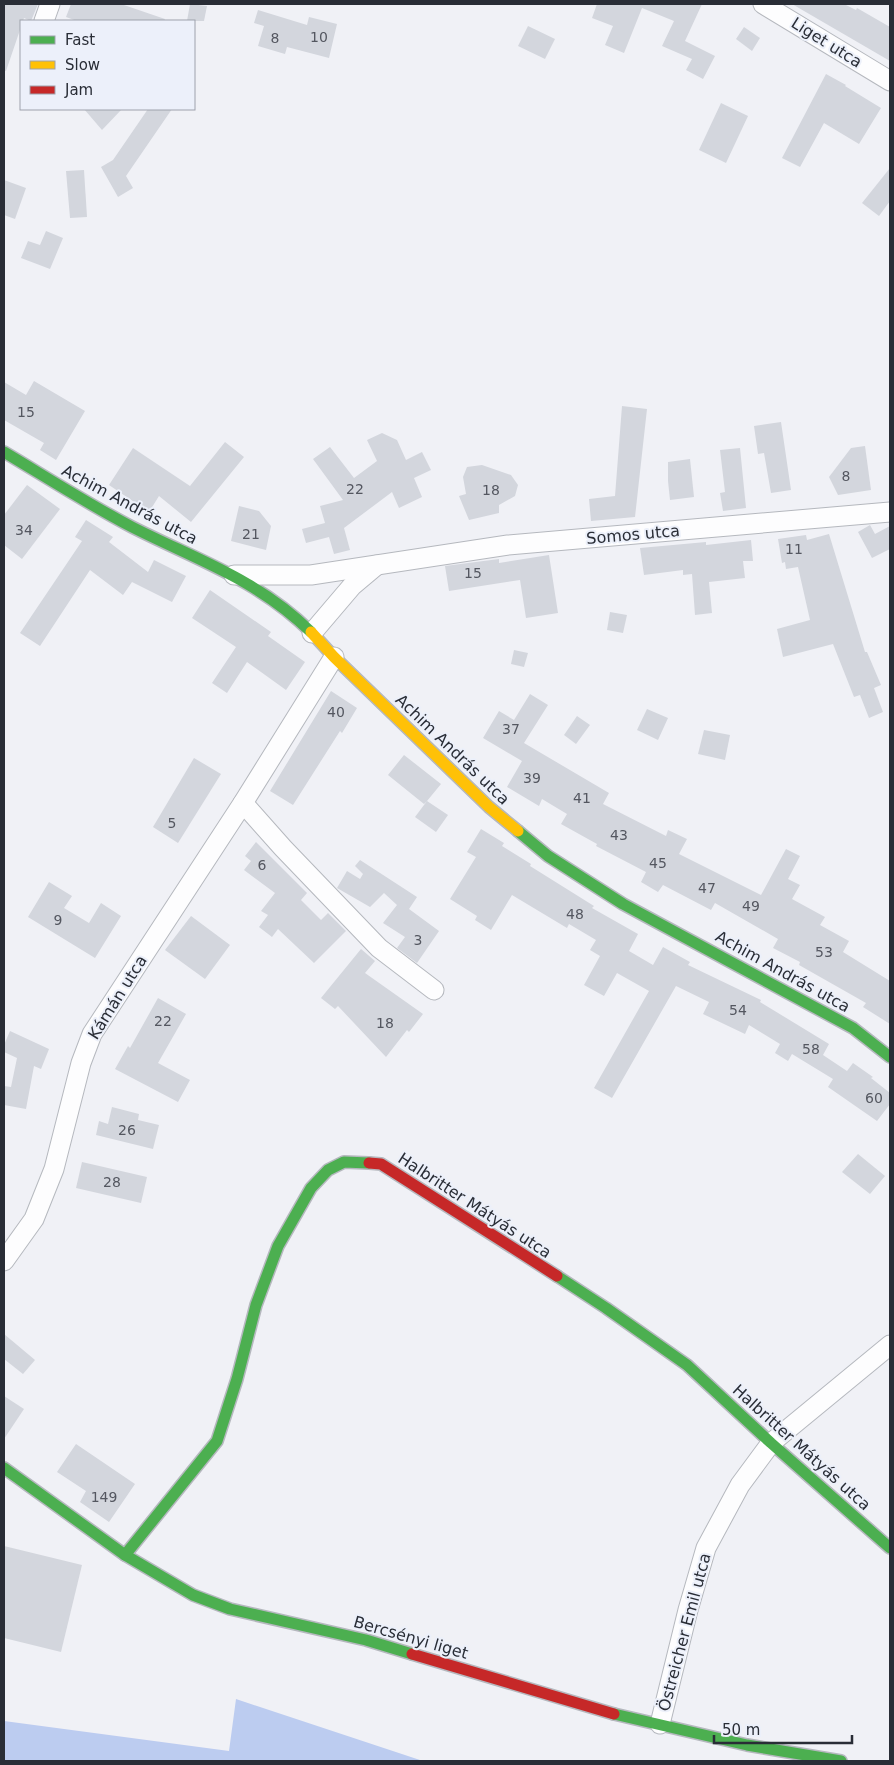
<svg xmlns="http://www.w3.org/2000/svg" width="894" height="1765" font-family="'DejaVu Sans',sans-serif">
<rect width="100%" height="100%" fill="#f0f1f6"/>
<!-- forest -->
<polygon fill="#bcccf0" points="236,1699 423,1761 4,1761 4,1721 229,1751"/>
<!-- building -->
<g fill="#d3d6dd">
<polygon points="4,4 38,4 31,21 24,18 23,21 21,21 21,27 6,71 4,70"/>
<polygon points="71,4 121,4 165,19 164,21 77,21 66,17"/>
<polygon points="190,4 207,6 204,21 187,21"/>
<polygon points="597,4 702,4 685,41 715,56 703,79 686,70 692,59 662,46 674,21 642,8 624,53 605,45 613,26 592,18"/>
<polygon points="792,4 844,4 856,10 857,8 890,27 890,61"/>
<polygon points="258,10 307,25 309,17 337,24 329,58 287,47 285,54 258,46 264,26 254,23"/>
<polygon points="528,26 555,39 545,59 518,46"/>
<polygon points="744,27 760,38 752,51 736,39"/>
<polygon points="826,74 846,85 845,86 881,108 859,144 824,123 800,167 782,158"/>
<polygon points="721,103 748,116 726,163 699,150"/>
<polygon points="84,109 122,109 102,130"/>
<polygon points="148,109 172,109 126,176 133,188 118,197 101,167 113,160"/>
<polygon points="890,168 890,201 879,216 862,203"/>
<polygon points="84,170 87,217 70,218 66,171"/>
<polygon points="4,180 26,188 15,219 4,215"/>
<polygon points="46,231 63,238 50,269 21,258 28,241 40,245"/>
<polygon points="34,381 85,411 56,460 40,450 44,443 4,420 4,382 26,395"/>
<polygon points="622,406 647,409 635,517 591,521 589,499 615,496"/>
<polygon points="781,422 791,490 771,493 764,453 758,454 754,426"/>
<polygon points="382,433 397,440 406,460 422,452 431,470 414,478 422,497 399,508 392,492 344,528 350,550 334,554 329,537 306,543 302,529 325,523 320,506 343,500 313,459 330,447 354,478 377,461 367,440"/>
<polygon points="225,442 244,457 191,522 159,496 149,512 109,485 133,448 190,486"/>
<polygon points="865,446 871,490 838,495 829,477 851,448"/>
<polygon points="740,448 746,508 723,511 720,493 725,492 720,450"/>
<polygon points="690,459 694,497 670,500 668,481 668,462"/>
<polygon points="482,465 511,475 518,485 515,496 499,505 499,513 469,520 459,496 466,494 463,477 467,467"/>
<polygon points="27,485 60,509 22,559 4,545 4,515"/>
<polygon points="239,506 259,511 271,526 266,550 231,541"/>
<polygon points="86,520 113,537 109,542 148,572 154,560 186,576 172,602 132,582 123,595 90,570 40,646 20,633 82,541 75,537"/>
<polygon points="870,525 875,534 890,526 890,549 872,558 858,532"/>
<polygon points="829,534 865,652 867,652 881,685 874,688 883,712 869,718 860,695 854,697 833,644 783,657 777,629 810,620 798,567 786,569 785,562 782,563 778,539 806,535 807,540"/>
<polygon points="751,540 753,561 743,561 745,578 709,582 712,613 695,615 692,574 683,575 683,570 644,575 640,548 706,542 706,545"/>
<polygon points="549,555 558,613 526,618 520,580 449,591 445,566 499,559 499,563"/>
<polygon points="210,590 271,632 268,636 305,662 286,690 247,662 227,693 212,683 236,647 192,618"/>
<polygon points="610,612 627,615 623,633 607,630"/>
<polygon points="514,650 528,653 524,667 511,664"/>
<polygon points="331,691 357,708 342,733 340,731 293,805 270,791"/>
<polygon points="530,694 548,705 524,743 609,793 603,804 666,836 668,830 687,839 679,854 761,895 786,849 800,856 788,879 800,885 792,899 825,917 820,925 849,941 843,952 890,981 890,1024 863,1007 866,1003 799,965 800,962 773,948 778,939 715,903 711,910 663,885 658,892 641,882 646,872 596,846 597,844 561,824 567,814 542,799 539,806 507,787 522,761 483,738 499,711 514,720"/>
<polygon points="647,709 668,718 658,740 637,730"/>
<polygon points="577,716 590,725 576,744 564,735"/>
<polygon points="704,730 730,735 725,760 698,754"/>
<polygon points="404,755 441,784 427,801 448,815 436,832 415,817 427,801 424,804 388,775"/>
<polygon points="194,758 221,774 178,843 153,827"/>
<polygon points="481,829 504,843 502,846 531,864 530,866 594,906 592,908 638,934 629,951 653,965 663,947 690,962 688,965 761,1000 760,1002 829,1044 823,1055 847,1071 853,1063 873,1077 871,1078 890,1093 890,1104 877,1121 828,1087 833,1079 792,1054 788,1061 775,1053 780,1044 749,1025 745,1034 703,1014 709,1002 676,986 612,1098 594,1088 649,991 617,973 604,996 584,985 600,956 590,950 596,940 569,924 567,928 512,895 491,930 475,920 477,916 450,899 476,857 467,852"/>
<polygon points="256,842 307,893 301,900 321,920 328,913 346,931 314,963 278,929 272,937 259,927 268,915 261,911 275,893 244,870 251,861 245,856"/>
<polygon points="360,860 417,897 409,909 439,931 417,963 397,948 405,937 383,923 397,905 384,893 370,907 337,888 347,871 360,879 363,874 355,866"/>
<polygon points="49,882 72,896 64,908 89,923 101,903 121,916 95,958 28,917"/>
<polygon points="191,916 230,945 205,979 165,950"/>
<polygon points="361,949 375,961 365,973 423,1014 409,1032 407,1030 386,1057 338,1006 335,1009 321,998"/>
<polygon points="158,998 186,1014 158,1063 190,1080 178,1102 115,1069 128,1046 130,1048"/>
<polygon points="10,1031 49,1049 41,1069 34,1066 26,1109 4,1105 4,1086 11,1087 17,1058 4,1052 4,1045"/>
<polygon points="112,1107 139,1114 138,1120 159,1125 153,1149 96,1135 99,1121 108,1124"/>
<polygon points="858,1154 885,1176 870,1194 842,1172"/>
<polygon points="82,1162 147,1177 141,1203 76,1188"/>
<polygon points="4,1334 35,1360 23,1374 4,1359"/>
<polygon points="4,1396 24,1409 4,1439"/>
<polygon points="76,1444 135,1484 109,1522 80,1502 86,1491 57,1472"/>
<polygon points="4,1546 82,1565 61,1652 4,1638"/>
</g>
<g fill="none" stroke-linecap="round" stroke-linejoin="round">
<defs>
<g id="street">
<polyline points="763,4 890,81"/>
<polyline points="44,21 50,4"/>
<polyline points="234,575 311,575 508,545 890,512"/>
<polyline points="312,633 352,586 377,565"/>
<polyline points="243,803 283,848 379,948 434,990"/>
<polyline points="4,1261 34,1219 54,1169 81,1063 92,1034 243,803 334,657"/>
<polyline points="660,1724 688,1610 706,1548 740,1485 771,1443 890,1345"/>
</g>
<g id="fast">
<path d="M4,452c42,25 84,52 128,75 65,33 125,52 179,105"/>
<polyline points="518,831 548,856 623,904 853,1028 890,1057"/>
<polyline points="557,1276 606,1308 687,1365 771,1443 890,1548"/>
<polyline points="4,1468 125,1555 193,1595 230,1609 366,1640 412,1654"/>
<polyline points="125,1555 217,1441 237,1379 256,1305 278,1246 311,1188 328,1170 344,1162 369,1163"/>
<polyline points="614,1714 747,1745 841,1761"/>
</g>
<polyline id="slow" points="311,632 334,657 489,807 518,831"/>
<g id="jam">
<polyline points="369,1163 381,1164 557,1276"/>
<polyline points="412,1654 614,1714"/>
</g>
</defs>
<!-- street casing -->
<use href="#street" stroke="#b5b8be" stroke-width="21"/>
<!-- fast casing -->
<use href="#fast" stroke="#b5b8be" stroke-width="14"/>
<!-- slow casing -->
<use href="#slow" stroke="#b5b8be" stroke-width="14"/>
<!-- jam casing -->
<use href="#jam" stroke="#b5b8be" stroke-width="14"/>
<!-- street -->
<use href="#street" stroke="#fdfdfe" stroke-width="19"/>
<!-- fast -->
<use href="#fast" stroke="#4caf50" stroke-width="11"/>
<!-- slow -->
<use href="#slow" stroke="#ffc107" stroke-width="11"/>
<!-- jam -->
<use href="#jam" stroke="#c62828" stroke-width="11"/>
</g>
<g text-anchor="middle" stroke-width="4" stroke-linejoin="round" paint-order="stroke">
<!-- number labels -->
<g font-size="14" fill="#545760">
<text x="319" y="42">10</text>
<text x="275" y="43">8</text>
<text x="26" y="417">15</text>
<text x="846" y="481">8</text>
<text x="355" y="494">22</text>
<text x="491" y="495">18</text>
<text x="24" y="535">34</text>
<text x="251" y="539">21</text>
<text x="794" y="554">11</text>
<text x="473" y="578">15</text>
<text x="336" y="717">40</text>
<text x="511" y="734">37</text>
<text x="532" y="783">39</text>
<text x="582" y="803">41</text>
<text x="172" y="828">5</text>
<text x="619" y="840">43</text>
<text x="658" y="868">45</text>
<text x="262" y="870">6</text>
<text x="707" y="893">47</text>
<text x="751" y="911">49</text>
<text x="575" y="919">48</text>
<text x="58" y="925">9</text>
<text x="418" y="945">3</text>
<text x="824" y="957">53</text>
<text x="738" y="1015">54</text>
<text x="163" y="1026">22</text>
<text x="385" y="1028">18</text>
<text x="811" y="1054">58</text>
<text x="874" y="1103">60</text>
<text x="127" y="1135">26</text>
<text x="112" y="1187">28</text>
<text x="104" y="1502">149</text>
</g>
<!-- street labels -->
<g font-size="16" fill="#292d36" stroke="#ecf0fa">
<text transform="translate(827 42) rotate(32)" y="6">Liget utca</text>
<text transform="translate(130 504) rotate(28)" y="6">Achim András utca</text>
<text transform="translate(633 534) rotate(-5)" y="6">Somos utca</text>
<text transform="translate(453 749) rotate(44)" y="6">Achim András utca</text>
<text transform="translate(783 971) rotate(29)" y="6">Achim András utca</text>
<text transform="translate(117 997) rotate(-58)" y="6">Kámán utca</text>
<text transform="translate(475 1205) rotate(33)" y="6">Halbritter Mátyás utca</text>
<text transform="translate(802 1447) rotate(42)" y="6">Halbritter Mátyás utca</text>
<text transform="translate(684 1632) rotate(-75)" y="6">Östreicher Emil utca</text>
<text transform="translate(411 1637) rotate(16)" y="6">Bercsényi liget</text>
</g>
</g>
<!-- border -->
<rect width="894" height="1765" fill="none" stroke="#292d36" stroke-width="10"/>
<!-- legend -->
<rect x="20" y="20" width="175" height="90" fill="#ecf0fa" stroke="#9ea2ac"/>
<rect x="30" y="36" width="25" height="8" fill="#4caf50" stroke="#9ea2ac"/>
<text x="65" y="45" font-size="15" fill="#292d36">Fast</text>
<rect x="30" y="61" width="25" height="8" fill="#ffc107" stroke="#9ea2ac"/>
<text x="65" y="70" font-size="15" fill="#292d36">Slow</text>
<rect x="30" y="86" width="25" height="8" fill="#c62828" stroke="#9ea2ac"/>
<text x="65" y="95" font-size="15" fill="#292d36">Jam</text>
<!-- scale -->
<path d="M714 1735v8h138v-8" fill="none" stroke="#292d36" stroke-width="2.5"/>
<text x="722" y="1735" font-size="15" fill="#292d36" stroke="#ecf0fa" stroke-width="4" paint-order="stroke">50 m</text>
</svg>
